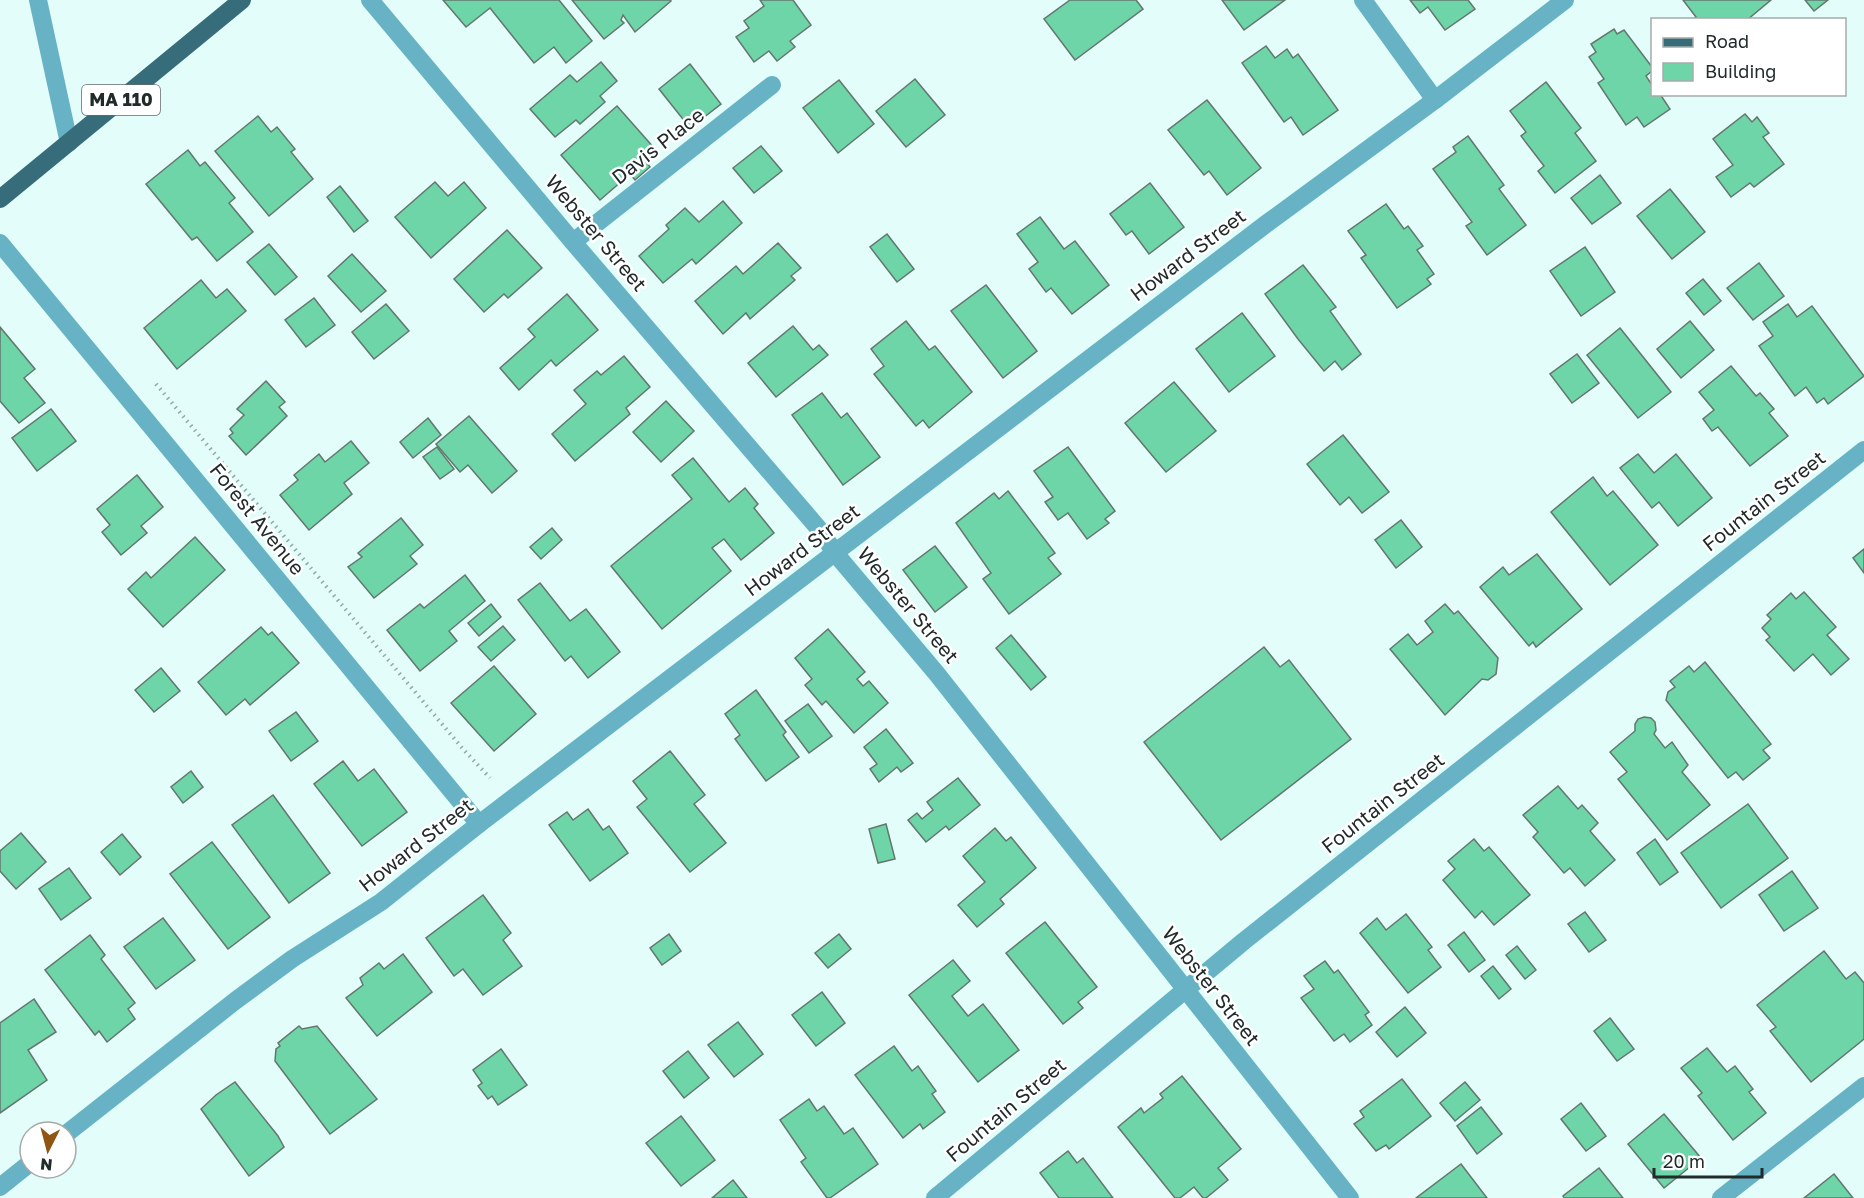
<svg xmlns="http://www.w3.org/2000/svg" width="1864" height="1198" font-family="'Golos Text',sans-serif">
<rect width="100%" height="100%" fill="#e3fdfa"/>
<!-- building -->
<g fill="#6dd5a8" stroke="#63776d" stroke-width="1.5">
<polygon points="443,0 559,0 592,41 566,63 554,47 534,63 490,8 466,27"/>
<polygon points="572,0 670,0 671,1 635,32 623,15 621,20 624,23 604,39"/>
<polygon points="760,0 793,0 811,25 790,41 795,47 777,61 769,51 754,62 736,37 749,28 744,21 764,6"/>
<polygon points="1070,0 1136,0 1143,9 1075,60 1044,19"/>
<polygon points="1222,0 1285,0 1244,30"/>
<polygon points="1410,0 1468,0 1475,9 1445,30 1428,7 1420,13"/>
<polygon points="1683,0 1771,0 1747,20 1693,20 1696,17"/>
<polygon points="1805,0 1828,0 1814,11"/>
<polygon points="1614,29 1617,34 1624,30 1652,67 1652,71 1646,76 1652,85 1652,94 1660,94 1670,109 1644,127 1637,117 1626,125 1598,83 1604,79 1589,57 1596,52 1591,44"/>
<polygon points="1266,46 1275,58 1287,49 1293,58 1298,54 1338,110 1303,135 1291,117 1284,122 1242,63"/>
<polygon points="601,62 617,81 600,96 605,102 580,124 576,120 555,137 530,109 570,75 577,82"/>
<polygon points="690,64 721,104 690,128 659,89"/>
<polygon points="915,79 945,115 906,147 876,111"/>
<polygon points="839,80 874,124 838,153 803,108"/>
<polygon points="1546,82 1581,128 1575,133 1596,161 1555,193 1538,171 1544,166 1521,136 1526,132 1510,111"/>
<polygon points="1207,100 1261,168 1227,195 1209,171 1204,175 1168,130"/>
<polygon points="617,106 655,149 644,159 650,167 635,180 630,174 600,200 561,155"/>
<polygon points="1745,114 1752,122 1757,117 1769,133 1763,137 1784,164 1754,187 1750,183 1731,197 1716,177 1733,165 1713,139"/>
<polygon points="258,116 271,132 277,127 295,149 291,152 313,179 269,216 215,151"/>
<polygon points="1468,136 1504,185 1499,189 1526,225 1487,255 1466,226 1472,222 1433,169 1456,152 1453,147"/>
<polygon points="761,146 782,171 754,193 733,168"/>
<polygon points="188,150 200,166 205,162 235,198 229,203 253,232 217,261 197,237 192,240 146,184"/>
<polygon points="1600,175 1621,203 1592,224 1571,198"/>
<polygon points="435,182 448,196 464,182 486,208 431,258 395,217"/>
<polygon points="1150,183 1184,227 1149,254 1132,231 1126,235 1110,214"/>
<polygon points="340,186 368,221 354,232 327,197"/>
<polygon points="1670,189 1705,232 1672,259 1637,216"/>
<polygon points="723,201 742,223 696,264 692,259 663,283 639,256 669,229 666,225 685,208 699,222"/>
<polygon points="1386,204 1404,229 1408,226 1423,246 1417,250 1434,274 1427,279 1431,284 1397,308 1361,258 1366,255 1348,231"/>
<polygon points="1040,217 1064,249 1075,241 1109,285 1072,314 1051,288 1046,292 1029,269 1038,262 1017,234"/>
<polygon points="507,230 542,268 508,298 504,294 484,312 454,279"/>
<polygon points="887,234 914,269 897,282 870,247"/>
<polygon points="778,243 801,268 791,276 795,280 750,319 746,313 723,334 695,301 736,266 743,274"/>
<polygon points="269,244 297,277 275,295 247,262"/>
<polygon points="1585,247 1615,292 1581,316 1550,271"/>
<polygon points="352,254 386,291 361,312 328,276"/>
<polygon points="1759,263 1784,296 1753,320 1727,288"/>
<polygon points="1303,265 1336,307 1330,311 1361,354 1342,370 1335,361 1324,371 1298,339 1265,294"/>
<polygon points="1703,279 1721,301 1704,315 1686,293"/>
<polygon points="201,280 216,298 227,289 246,311 177,369 144,328"/>
<polygon points="986,285 1037,351 1003,378 951,311"/>
<polygon points="567,294 598,330 556,366 551,360 519,390 500,368 535,337 528,329"/>
<polygon points="314,298 335,325 306,347 285,320"/>
<polygon points="386,304 409,331 374,359 352,332"/>
<polygon points="1788,304 1797,317 1812,306 1864,376 1828,404 1824,398 1817,403 1806,387 1795,396 1759,346 1773,336 1763,322"/>
<polygon points="1242,313 1275,356 1229,392 1196,349"/>
<polygon points="906,321 929,350 935,346 972,392 929,428 923,420 916,426 874,374 884,366 871,349"/>
<polygon points="1690,321 1714,350 1681,378 1657,349"/>
<polygon points="793,326 813,350 819,345 828,355 776,397 748,363"/>
<polygon points="0,327 35,369 24,378 45,403 19,423 0,401"/>
<polygon points="1620,328 1671,392 1638,418 1587,355"/>
<polygon points="1577,354 1599,383 1572,403 1550,374"/>
<polygon points="624,356 650,387 626,408 630,414 575,461 552,434 586,404 574,390 597,371 601,375"/>
<polygon points="1731,366 1756,396 1760,393 1774,409 1769,413 1788,436 1750,466 1718,427 1712,431 1703,419 1714,410 1699,392"/>
<polygon points="266,381 285,402 279,407 287,416 246,455 229,436 233,433 230,429 244,415 237,409"/>
<polygon points="1174,382 1216,431 1166,472 1125,423"/>
<polygon points="822,393 841,418 847,413 880,457 843,485 792,415"/>
<polygon points="666,401 694,431 661,462 633,432"/>
<polygon points="51,409 76,441 37,471 12,438"/>
<polygon points="469,416 517,471 492,493 468,465 460,472 436,444"/>
<polygon points="428,418 441,435 413,458 400,442"/>
<polygon points="1343,435 1389,492 1362,513 1349,497 1340,505 1307,464"/>
<polygon points="351,441 369,463 344,483 352,494 309,530 280,495 298,480 294,475 319,454 325,462"/>
<polygon points="437,447 454,469 440,479 423,457"/>
<polygon points="1068,447 1115,511 1105,519 1109,523 1087,539 1068,513 1058,520 1045,502 1053,497 1034,471"/>
<polygon points="1638,454 1654,473 1676,454 1712,498 1678,526 1659,502 1652,508 1620,468"/>
<polygon points="693,458 729,502 745,488 758,504 754,508 774,533 741,560 724,539 712,548 731,571 662,629 611,566 692,499 672,475"/>
<polygon points="137,475 163,507 141,526 147,533 121,555 102,532 110,525 97,509"/>
<polygon points="1593,477 1607,496 1613,491 1658,545 1610,585 1551,512"/>
<polygon points="1008,491 1055,553 1048,558 1061,574 1009,614 983,579 991,573 956,523 994,493 999,499"/>
<polygon points="401,518 423,545 410,556 417,564 374,598 348,567 362,557 358,553"/>
<polygon points="1401,520 1422,547 1396,568 1375,540"/>
<polygon points="552,528 562,540 541,559 530,547"/>
<polygon points="195,537 225,570 163,627 128,589 146,572 151,578"/>
<polygon points="935,546 967,587 935,612 903,570"/>
<polygon points="1864,549 1864,573 1853,558"/>
<polygon points="1537,554 1582,609 1536,647 1533,642 1529,646 1480,587 1503,567 1509,575"/>
<polygon points="465,575 485,601 449,631 457,641 420,671 387,630 420,604 424,608"/>
<polygon points="540,583 570,621 586,609 620,652 588,678 571,656 565,661 518,600"/>
<polygon points="1804,592 1836,627 1827,635 1849,659 1831,675 1813,654 1794,671 1766,640 1770,637 1762,628 1771,619 1767,615 1791,593 1796,599"/>
<polygon points="491,604 501,617 479,636 468,623"/>
<polygon points="1445,604 1454,614 1458,611 1498,658 1496,674 1488,680 1482,679 1445,715 1390,649 1408,634 1417,645 1433,632 1425,621"/>
<polygon points="503,626 515,640 491,661 478,647"/>
<polygon points="261,627 268,635 272,632 299,663 250,705 245,699 226,715 198,682"/>
<polygon points="828,629 865,672 857,679 863,686 869,681 888,703 854,733 826,701 822,705 805,685 812,679 795,658"/>
<polygon points="1011,635 1046,677 1031,690 996,648"/>
<polygon points="1264,647 1280,667 1289,660 1351,739 1221,840 1144,742"/>
<polygon points="1705,662 1771,744 1763,750 1770,758 1743,780 1736,772 1728,778 1666,700 1668,692 1675,687 1670,681 1689,666 1694,672"/>
<polygon points="494,666 536,714 494,751 451,703"/>
<polygon points="161,668 180,691 154,712 135,690"/>
<polygon points="756,690 786,732 783,735 799,757 766,781 735,739 740,735 725,714"/>
<polygon points="808,704 832,736 809,753 785,721"/>
<polygon points="296,712 318,741 291,761 269,731"/>
<polygon points="1644,717 1651,718 1655,722 1656,730 1654,734 1665,748 1672,742 1688,765 1682,772 1710,805 1667,840 1618,779 1627,772 1610,752 1635,731 1635,724 1638,719"/>
<polygon points="886,729 913,763 901,772 897,767 879,782 870,769 877,764 864,747"/>
<polygon points="670,751 705,795 694,804 726,843 690,872 637,807 647,799 633,781"/>
<polygon points="343,761 358,781 374,769 407,812 362,846 314,784"/>
<polygon points="191,771 203,787 183,803 171,787"/>
<polygon points="958,778 980,805 949,830 946,826 926,842 908,820 917,813 922,819 933,810 927,802"/>
<polygon points="1558,786 1578,809 1582,805 1598,823 1590,831 1615,860 1585,886 1570,868 1564,873 1533,837 1538,832 1523,815"/>
<polygon points="273,795 330,873 289,903 232,825"/>
<polygon points="1748,804 1788,858 1721,908 1681,853"/>
<polygon points="588,809 603,830 609,826 628,853 590,881 549,825 567,812 573,820"/>
<polygon points="886,824 895,859 878,863 869,829"/>
<polygon points="995,828 1006,841 1011,837 1036,868 1000,899 1004,904 977,927 958,905 985,882 963,856"/>
<polygon points="21,833 46,862 16,889 0,871 0,851"/>
<polygon points="122,834 141,857 120,875 101,852"/>
<polygon points="1474,839 1484,851 1489,847 1530,895 1494,925 1482,911 1475,918 1443,880 1455,869 1448,861"/>
<polygon points="1655,839 1678,872 1660,885 1637,853"/>
<polygon points="212,842 270,917 228,949 170,874"/>
<polygon points="69,868 91,898 61,920 39,889"/>
<polygon points="1792,871 1818,908 1784,931 1759,895"/>
<polygon points="483,895 511,933 503,940 522,966 483,995 463,969 454,976 426,938"/>
<polygon points="1585,912 1606,940 1589,952 1568,924"/>
<polygon points="1406,914 1432,947 1428,950 1441,967 1408,993 1360,933 1377,918 1386,930"/>
<polygon points="163,918 195,960 156,989 124,947"/>
<polygon points="1045,922 1097,987 1078,1002 1083,1008 1063,1024 1006,953"/>
<polygon points="1464,932 1485,960 1469,972 1448,945"/>
<polygon points="669,934 681,951 662,965 650,948"/>
<polygon points="839,934 851,949 828,968 815,953"/>
<polygon points="90,935 105,955 101,959 135,1003 128,1009 135,1019 107,1042 99,1031 95,1035 45,970"/>
<polygon points="1517,946 1536,970 1525,979 1506,955"/>
<polygon points="1824,951 1846,979 1855,972 1864,983 1864,1039 1811,1082 1770,1031 1776,1027 1757,1005"/>
<polygon points="403,954 432,992 377,1036 346,998 363,985 360,978 379,963 384,969"/>
<polygon points="953,960 970,981 952,996 968,1016 983,1004 1019,1050 978,1082 909,995"/>
<polygon points="1325,961 1334,973 1338,970 1369,1012 1365,1015 1372,1025 1350,1042 1344,1034 1334,1041 1301,998 1314,989 1304,976"/>
<polygon points="1493,966 1511,989 1499,999 1481,976"/>
<polygon points="822,992 845,1023 816,1046 792,1015"/>
<polygon points="34,999 56,1032 28,1050 47,1080 0,1113 0,1023"/>
<polygon points="1405,1007 1426,1033 1397,1057 1376,1032"/>
<polygon points="1610,1018 1634,1049 1617,1061 1594,1031"/>
<polygon points="738,1022 763,1054 734,1077 708,1045"/>
<polygon points="299,1026 302,1029 317,1026 377,1099 330,1134 275,1061 276,1049 280,1046 278,1043"/>
<polygon points="894,1046 912,1071 918,1066 936,1091 932,1094 945,1112 923,1129 920,1124 903,1138 855,1075"/>
<polygon points="1707,1048 1727,1072 1735,1066 1753,1089 1749,1092 1766,1113 1733,1140 1698,1096 1702,1093 1681,1068"/>
<polygon points="501,1049 527,1085 498,1105 492,1096 488,1099 478,1086 482,1083 473,1070"/>
<polygon points="688,1051 709,1078 684,1098 663,1071"/>
<polygon points="1182,1076 1241,1149 1218,1168 1228,1180 1206,1198 1203,1198 1194,1187 1180,1198 1175,1198 1118,1127 1141,1108 1144,1113 1163,1098 1160,1094"/>
<polygon points="1402,1079 1431,1116 1389,1149 1386,1145 1376,1151 1354,1124 1364,1117 1360,1111"/>
<polygon points="235,1082 278,1136 284,1147 249,1176 201,1109 216,1095"/>
<polygon points="1465,1082 1480,1100 1455,1121 1440,1103"/>
<polygon points="809,1099 817,1111 824,1106 844,1134 853,1128 878,1164 830,1198 827,1198 801,1162 806,1158 780,1120"/>
<polygon points="1581,1103 1606,1136 1586,1151 1561,1119"/>
<polygon points="1481,1107 1502,1134 1477,1154 1457,1126"/>
<polygon points="1664,1114 1701,1158 1664,1188 1628,1144"/>
<polygon points="681,1116 715,1160 681,1186 646,1143"/>
<polygon points="1068,1151 1077,1163 1083,1158 1113,1198 1059,1198 1040,1173"/>
<polygon points="1461,1164 1487,1198 1416,1198"/>
<polygon points="1599,1168 1623,1198 1564,1198 1563,1196"/>
<polygon points="1834,1174 1853,1198 1804,1198"/>
<polygon points="733,1180 747,1198 712,1198"/>
</g>
<g fill="none" stroke-linecap="round" stroke-linejoin="round">
<!-- path -->
<polyline stroke="#94a8a5" stroke-width="4" stroke-dasharray="1.5 4.5" stroke-linecap="butt" points="156,384 463,749 490,778"/>
<!-- minor -->
<g stroke="#67b3c5" stroke-width="18">
<polyline points="38,0 69,143"/>
<polyline points="370,0 573,242 819,529 835,553 937,674 1350,1198"/>
<polyline points="1363,0 1435,100"/>
<polyline points="573,242 772,85"/>
<polyline points="0,243 479,824"/>
<polyline points="66,1134 235,1001 292,959 381,902 479,824 1266,224 1435,100 1565,0"/>
<polyline points="0,1187 30,1163"/>
<polyline points="935,1198 1244,941 1864,450"/>
<polyline points="1721,1198 1864,1086"/>
</g>
<!-- major -->
<polyline stroke="#376d7a" stroke-width="18" points="0,199 242,0"/>
</g>
<g text-anchor="middle" stroke-width="5" stroke-linejoin="round" paint-order="stroke">
<!-- shield labels -->
<rect fill="#fff" stroke="#646b6a" stroke-width="1.5" x="82" y="85" width="78" height="30" rx="4.5"/>
<g font-size="18" font-weight="bold" fill="#212b2a">
<text x="121" y="106">MA 110</text>
</g>
<!-- street labels -->
<g font-size="20" fill="#212b2a" stroke="#fff">
<text transform="translate(658 146) rotate(-38)" y="7">Davis Place</text>
<text transform="translate(596 233) rotate(50)" y="7">Webster Street</text>
<text transform="translate(1188 255) rotate(-37)" y="7">Howard Street</text>
<text transform="translate(1764 501) rotate(-38)" y="7">Fountain Street</text>
<text transform="translate(257 519) rotate(51)" y="7">Forest Avenue</text>
<text transform="translate(802 550) rotate(-37)" y="7">Howard Street</text>
<text transform="translate(908 605) rotate(50)" y="7">Webster Street</text>
<text transform="translate(1383 803) rotate(-38)" y="7">Fountain Street</text>
<text transform="translate(416 845) rotate(-38)" y="7">Howard Street</text>
<text transform="translate(1211 986) rotate(52)" y="7">Webster Street</text>
<text transform="translate(1006 1110) rotate(-40)" y="7">Fountain Street</text>
</g>
</g>
<!-- legend -->
<rect x="1651" y="18" width="195" height="78" fill="#ffffff" stroke="#a6aaaa" stroke-width="1.5"/>
<rect x="1663" y="38" width="30" height="9" fill="#376d7a" stroke="#a6aaaa" stroke-width="1.5"/>
<text x="1705" y="48" font-size="18" fill="#212b2a">Road</text>
<rect x="1663" y="63" width="30" height="18" fill="#6dd5a8" stroke="#a6aaaa" stroke-width="1.5"/>
<text x="1705" y="78" font-size="18" fill="#212b2a">Building</text>
<!-- north arrow -->
<g transform="translate(48 1150) rotate(186)"><circle r="28" fill="#ffffff" stroke="#a6aaaa" stroke-width="1.5"/>
<path d="M0-4.5L10 22L0 15L-10 22Z" fill="#905413"/>
<text y="-9" font-size="16" font-weight="bold" text-anchor="middle" fill="#212b2a">N</text>
</g>
<!-- scale -->
<path d="M1654 1168v9h108v-9" fill="none" stroke="#212b2a" stroke-width="3"/>
<text x="1663" y="1168" font-size="18" fill="#212b2a" stroke="#ffffff" stroke-width="4.5" paint-order="stroke">20 m</text>
</svg>
